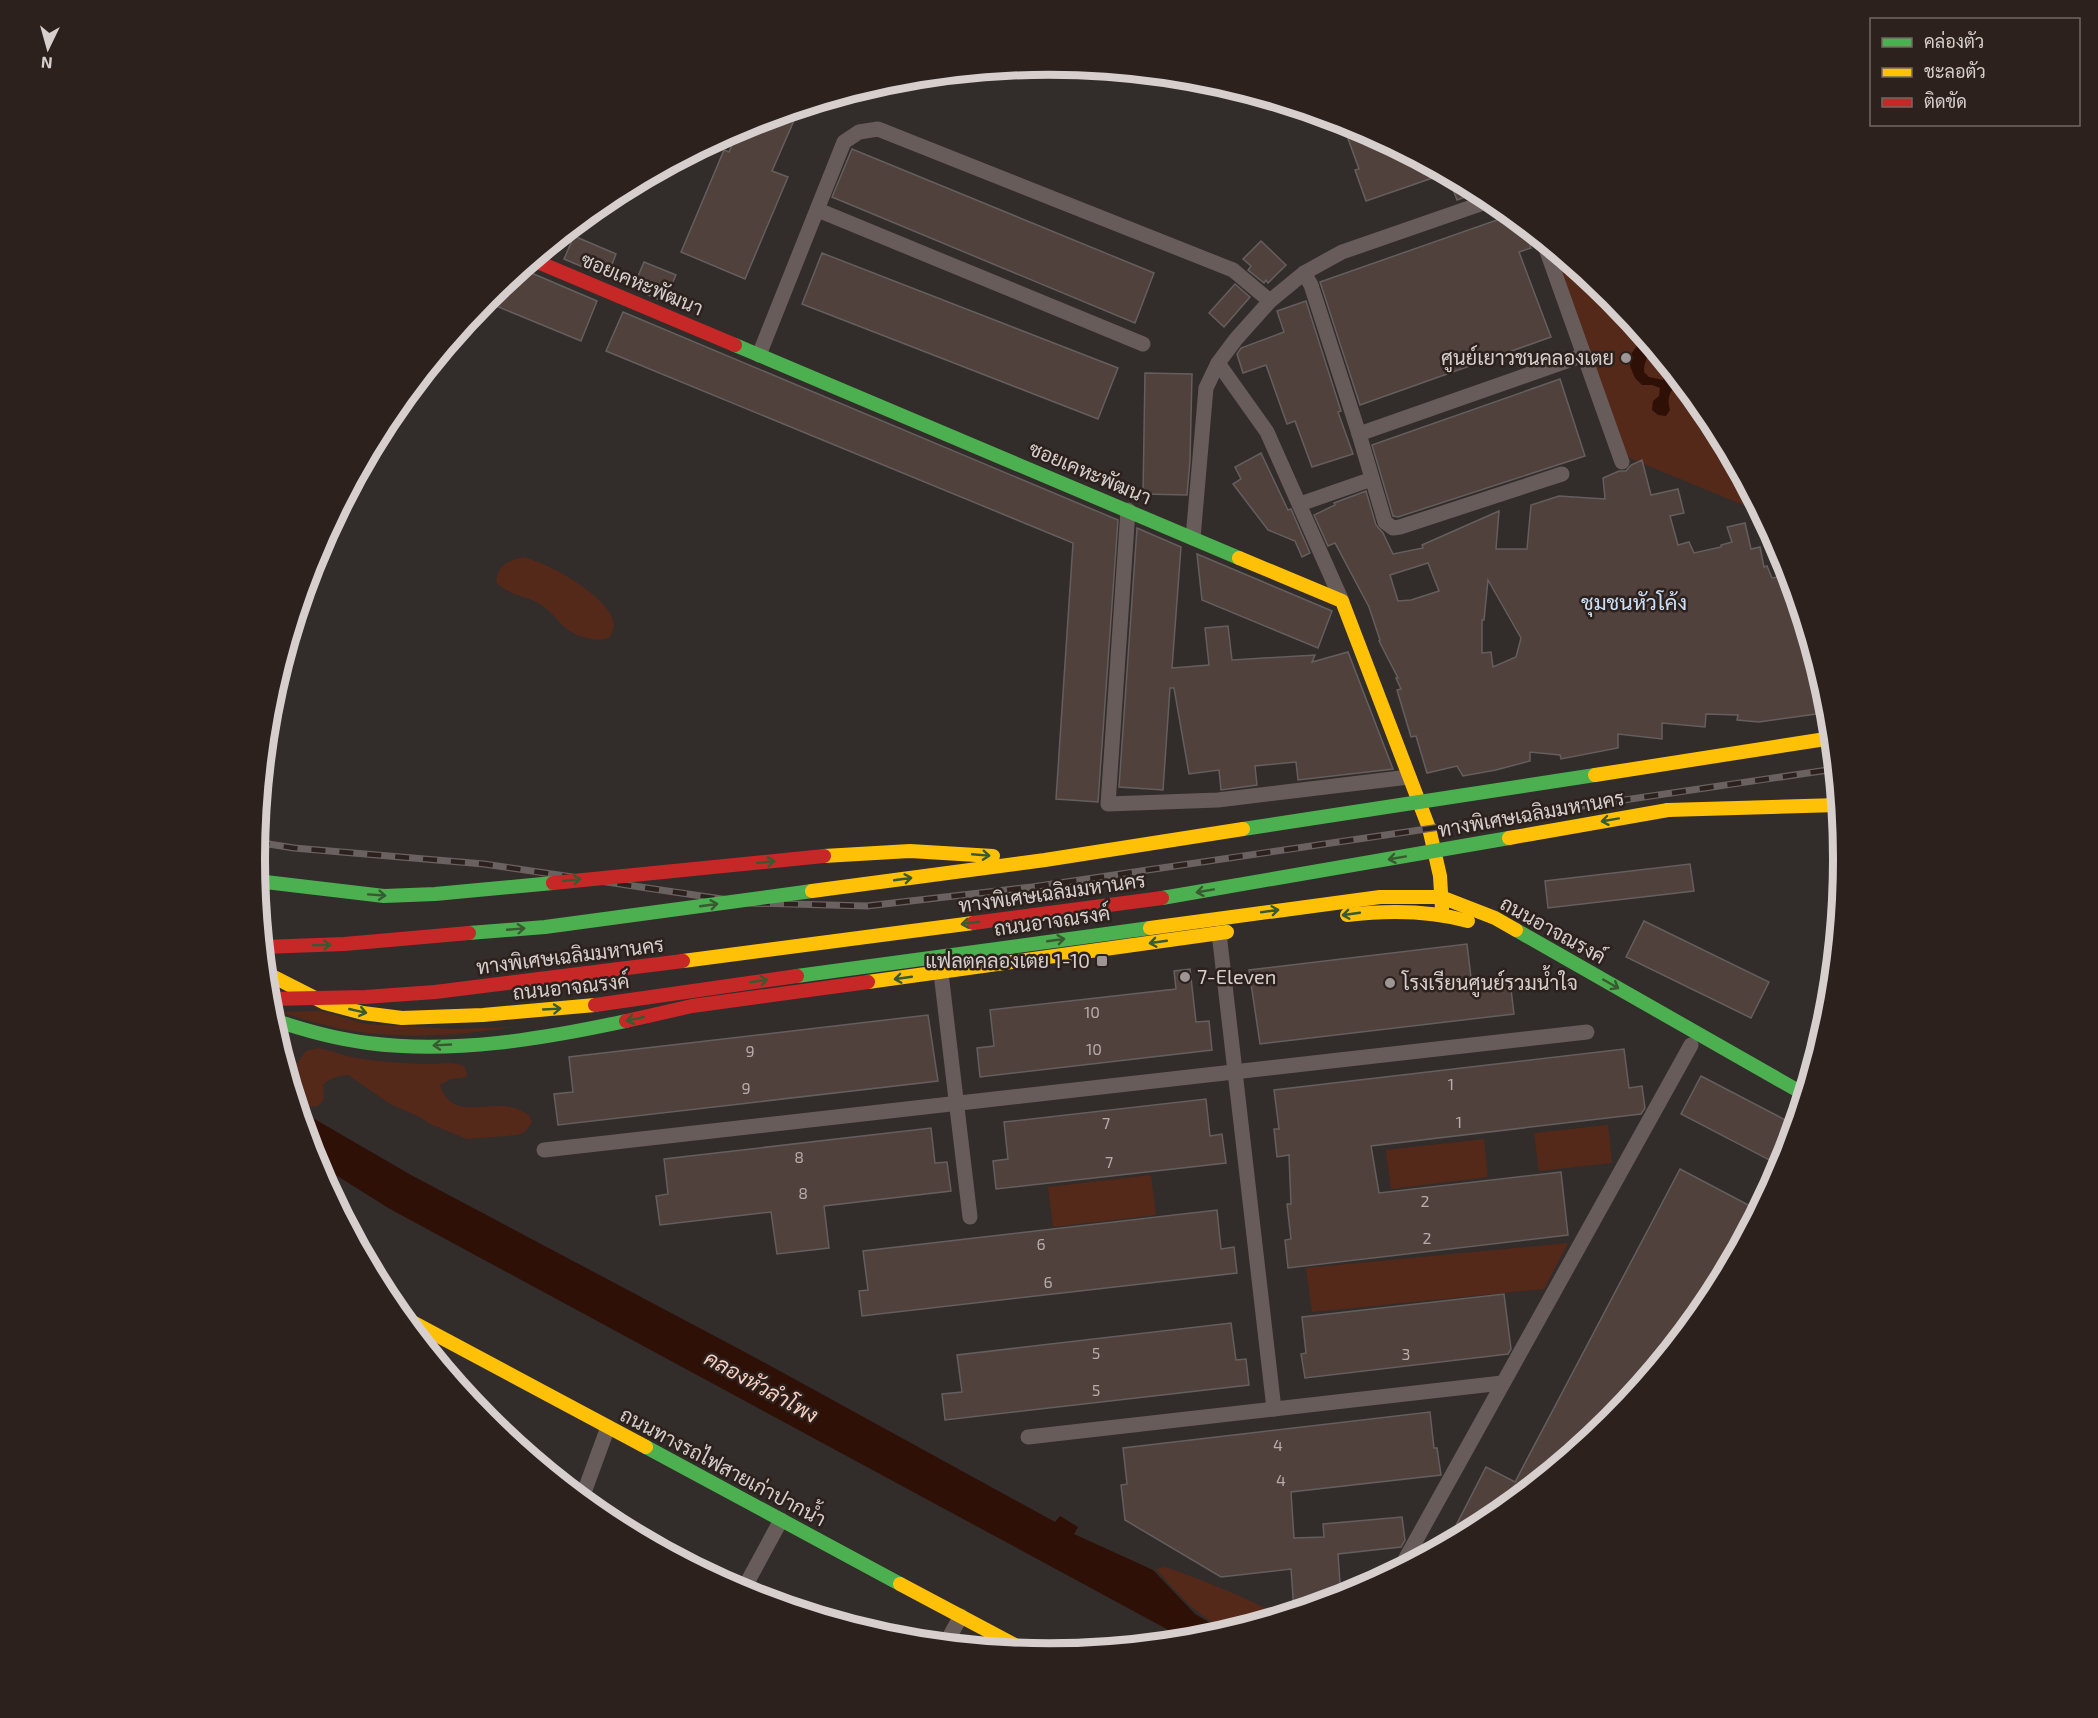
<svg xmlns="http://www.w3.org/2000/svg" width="2098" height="1718" font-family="'Exo 2',Sarabun,sans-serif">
<rect width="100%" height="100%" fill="#322c2a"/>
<!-- green -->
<g fill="#552919">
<polygon points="1554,251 1611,297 1710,418 1760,512 1627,457"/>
<path d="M523,557c24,5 88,40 91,67 0,5 -2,9 -4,13 -8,4 -14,3 -23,1 -27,-6 -28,-23 -49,-35 -14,-8 -30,-8 -42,-21 3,-18 10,-20 27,-25z"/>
<path d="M321,1011l45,13 89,5 58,-2c-55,9 -115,13 -171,2 -21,-4 -42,-11 -62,-17z"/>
<path d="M318,1048c15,3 29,9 45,11 19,3 40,4 60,5 14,1 27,-4 41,2l3,7 -1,4 -15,2 -11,6c10,32 38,20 62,21 10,0 19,4 27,9l3,7 -7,10 -7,3 -51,4 -37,-15 -10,-7 -30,-13 -42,-29c-9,1 -19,3 -25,10 1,11 3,16 -7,22l-8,-1 -6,-10 -8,-3 -9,-27 12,-3 9,-12z"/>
<polygon points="1608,1125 1612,1163 1539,1171 1534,1133"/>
<polygon points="1484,1139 1488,1177 1391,1189 1386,1150"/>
<polygon points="1151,1175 1156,1215 1053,1227 1048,1187"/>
<polygon points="1568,1243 1544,1289 1312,1312 1306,1268"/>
<path d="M1164,1567c17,4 104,39 114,49 -13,4 -28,10 -41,12 -28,4 -64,-40 -81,-59z"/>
</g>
<!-- water -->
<g fill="#2e1006">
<path d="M1636,328l18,22c-7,6 -10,12 -10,22l5,5 14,3 6,-12 10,13c-8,9 -13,16 -9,29l-4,6 -8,-1 -6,-5 1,-9 6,-5 1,-8 -8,-3h-10l-7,-7 -5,-12 2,-13 6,-9z"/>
<polygon points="299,1110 411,1175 756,1358 1055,1522 1060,1516 1078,1527 1074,1534 1153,1570 1195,1614 1226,1632 1204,1638 1187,1640 390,1209 315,1162"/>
</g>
<!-- building -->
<g fill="#51413d" stroke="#645f5d" stroke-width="1.5" fill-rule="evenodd">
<polygon points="799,109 772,171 788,177 745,279 681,252 724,150 729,152 739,128"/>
<polygon points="1354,126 1444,174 1366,201 1355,170 1359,169 1346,133"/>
<polygon points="852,149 1154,273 1135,323 832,197"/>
<polygon points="1448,176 1464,184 1479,192 1457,200"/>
<polygon points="1511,215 1523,225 1531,248 1519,252 1551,337 1360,405 1320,282"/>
<polygon points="574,236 616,254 607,277 564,259"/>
<polygon points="1261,241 1286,265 1268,283 1266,280 1264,283 1248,270 1251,266 1243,259"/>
<polygon points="822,253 1118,368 1098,419 802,304"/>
<polygon points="644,262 676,275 664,302 633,288"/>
<polygon points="522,269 597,301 581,341 484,301"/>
<polygon points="1235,284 1250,297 1224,327 1209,313"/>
<polygon points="1306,301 1341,411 1338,412 1353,454 1312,467 1295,421 1287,424 1266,365 1243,373 1237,354 1241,348 1284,332 1277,311"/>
<polygon points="623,312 1118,520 1098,802 1056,799 1073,543 606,351"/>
<polygon points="1145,373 1192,374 1190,461 1187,495 1143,494"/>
<polygon points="1560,379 1585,456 1398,517 1393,516 1372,445"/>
<polygon points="1261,453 1288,510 1291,509 1310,553 1302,557 1295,541 1268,530 1233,484 1241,479 1235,467"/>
<path d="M1642,460l9,35 27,-6 6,24 -14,3 8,29 11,-3 5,11 27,-6v-2l11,-3 -5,-15 18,-4 6,26 9,-2 4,20 3,-1 5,12 14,-2 1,4h4l27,89 -2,45 -57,8 -22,-2 1,-5 -32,-1 -1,13 -43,-4v16l-44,-5v14l-57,11 -1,-4 -30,-3v9l-34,9 -33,6 -6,-10 -30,7 -11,-37 -5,1 -14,-47 4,-1 -5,-11h2l-19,-37 1,-1 -11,-33 -34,-64 -7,3 -14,-31 21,-10 -1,-2 32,-12 10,34 7,8 10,21 30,-6 -1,-3 77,-34 -3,38h31l4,-44 28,-9 46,3 -2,-21 16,-7h7l5,-6zM1428,563l11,28 -28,9 -13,1 -8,-26zM1488,580l33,58 -5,19 -23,10 -2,-15 -9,1v-33h2z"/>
<polygon points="1137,528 1181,547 1172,668 1209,665 1205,628 1228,626 1232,660 1315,655 1312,662 1348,652 1393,769 1298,780 1296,762 1255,766 1257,785 1221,790 1219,770 1189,774 1174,688 1170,688 1163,790 1119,787"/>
<polygon points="1197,554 1332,611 1318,648 1202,600"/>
<polygon points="1690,864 1694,891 1548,908 1545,881"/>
<polygon points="1644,921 1769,982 1751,1018 1626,957"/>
<polygon points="1467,944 1472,986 1510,981 1514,1014 1260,1044 1249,970"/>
<polygon points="1190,969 1196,1022 1209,1021 1212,1050 980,1077 977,1048 994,1046 990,1010 1176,989 1174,971"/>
<polygon points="928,1015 938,1081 558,1125 554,1094 573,1092 569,1057"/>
<polygon points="1624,1049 1629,1088 1642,1086 1645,1108 1641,1114 1371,1146 1379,1193 1561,1172 1568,1235 1288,1268 1285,1240 1291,1239 1287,1204 1291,1204 1289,1155 1277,1157 1274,1129 1279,1129 1274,1090"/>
<polygon points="1701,1076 1795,1125 1781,1166 1681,1114"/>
<polygon points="1206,1099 1210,1136 1222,1134 1226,1163 996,1189 993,1161 1008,1159 1004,1122"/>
<polygon points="931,1128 935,1163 947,1162 951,1191 824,1206 829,1248 777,1254 771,1212 660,1225 656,1196 668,1194 664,1159"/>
<polygon points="1680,1169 1758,1210 1709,1301 1611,1421 1490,1520 1447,1543 1486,1467 1515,1482"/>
<polygon points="1217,1210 1221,1249 1234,1247 1237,1273 862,1316 859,1291 868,1290 863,1251"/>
<polygon points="1504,1294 1511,1349 1508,1354 1305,1378 1301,1354 1306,1353 1302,1317"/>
<polygon points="1231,1323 1236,1360 1246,1359 1249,1385 945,1420 942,1394 962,1392 957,1355"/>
<polygon points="1430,1412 1434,1448 1437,1448 1441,1475 1291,1492 1294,1538 1324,1537 1323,1524 1402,1517 1405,1540 1401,1547 1338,1554 1341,1597 1294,1611 1291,1569 1221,1577 1125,1520 1121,1485 1127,1484 1123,1448"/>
</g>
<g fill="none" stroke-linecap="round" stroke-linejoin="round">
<!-- street -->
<g stroke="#675c59" stroke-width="15">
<polyline points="1341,124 1345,123"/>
<polyline points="818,210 1143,344"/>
<polyline points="1544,243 1622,462"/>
<polyline points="1304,273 1311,285 1359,434"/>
<polyline points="759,355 844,142 859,132 878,129 1233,270 1270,301"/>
<polyline points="1562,474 1400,527 1393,528 1385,522 1359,434 1584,355"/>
<polyline points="1300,504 1372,479"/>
<polyline points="1128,510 1108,804 1218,800 1409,777"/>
<polyline points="1193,538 1206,388 1218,363"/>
<polyline points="1342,601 1267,432 1218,363 1236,339 1270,301 1304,273 1342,252 1492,200"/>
<polyline points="1219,933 1274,1409"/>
<polyline points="941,973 970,1217"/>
<polyline points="544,1150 1587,1032"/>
<polyline points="1028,1437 1502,1383"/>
<polyline points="582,1498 608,1427"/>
<polyline points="1401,1567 1691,1045"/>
<polyline points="742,1592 781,1520"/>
<polyline points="946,1643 961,1616"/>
</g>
<!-- fast -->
<g stroke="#4caf50" stroke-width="14">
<polyline points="735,345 1239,558"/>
<polyline points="1516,930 1804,1094"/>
<polyline points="797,976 1150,928"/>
<path d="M271,1019c32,11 64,20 97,24 85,11 175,-4 258,-22"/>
<polyline points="646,1447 900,1584"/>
</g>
<!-- slow -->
<g stroke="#ffc107" stroke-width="14">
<polyline points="1239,558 1342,601 1429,828 1440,876 1442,909"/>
<polyline points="1668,810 1838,805"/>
<path d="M1347,915c41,-5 81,-5 121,6"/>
<polyline points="1150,928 1380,897 1441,897 1495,918 1516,930"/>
<polyline points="266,973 325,1003 363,1013 402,1018 483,1015 595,1005"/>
<polyline points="868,982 1227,932"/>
<polyline points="401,1316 646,1447"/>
<polyline points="900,1584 1026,1651"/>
</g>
<!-- jam -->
<g stroke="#c62828" stroke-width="14">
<polyline points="533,260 735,345"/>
<polyline points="595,1005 797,976"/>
<polyline points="626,1021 692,1006 868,982"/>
</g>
<defs>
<polyline id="rail" points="256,842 294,848 484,864 749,903 867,906 1032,887 1835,769"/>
</defs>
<!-- rail casing -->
<use href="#rail" stroke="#6a6260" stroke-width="7"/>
<!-- rail -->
<use href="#rail" stroke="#2c211d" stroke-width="4.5" stroke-dasharray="14" stroke-linecap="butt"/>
<!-- fast-bridge -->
<g stroke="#4caf50" stroke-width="14">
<polyline points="1243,829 1595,775"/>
<polyline points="257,881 384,896 435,894 553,883"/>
<polyline points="1162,898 1509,838"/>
<polyline points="469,933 545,927 812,891"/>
</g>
<!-- slow-bridge -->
<g stroke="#ffc107" stroke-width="14">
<polyline points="1595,775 1832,738"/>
<polyline points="1509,838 1668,810"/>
<polyline points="824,856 910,851 993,856"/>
<polyline points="812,891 1045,860 1243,829"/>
<polyline points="683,961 973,923"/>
</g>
<!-- jam-bridge -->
<g stroke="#c62828" stroke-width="14">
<polyline points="553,883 824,856"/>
<polyline points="973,923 1162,898"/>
<polyline points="263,947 344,944 469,933"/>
<polyline points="268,999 365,997 435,992 683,961"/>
</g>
</g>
<!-- one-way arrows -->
<defs><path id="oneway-shaft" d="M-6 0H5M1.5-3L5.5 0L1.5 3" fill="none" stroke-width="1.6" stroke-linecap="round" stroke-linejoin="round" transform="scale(1.5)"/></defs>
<g stroke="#395a31">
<use href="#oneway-shaft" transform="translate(1610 820) rotate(170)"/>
<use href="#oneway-shaft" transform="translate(981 855) rotate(5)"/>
<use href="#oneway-shaft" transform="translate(1397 858) rotate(170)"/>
<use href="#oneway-shaft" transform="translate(766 862) rotate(-6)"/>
<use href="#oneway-shaft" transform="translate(903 879) rotate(-8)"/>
<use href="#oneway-shaft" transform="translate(572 880) rotate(-6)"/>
<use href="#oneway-shaft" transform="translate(1205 891) rotate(170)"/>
<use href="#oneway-shaft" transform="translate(377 895) rotate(4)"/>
<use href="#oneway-shaft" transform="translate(709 905) rotate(-8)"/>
<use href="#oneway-shaft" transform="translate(1270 911) rotate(-8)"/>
<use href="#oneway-shaft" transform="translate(1351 914) rotate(172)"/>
<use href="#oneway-shaft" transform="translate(970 923) rotate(172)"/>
<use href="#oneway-shaft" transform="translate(516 929) rotate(-5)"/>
<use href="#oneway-shaft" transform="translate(1056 940) rotate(-8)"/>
<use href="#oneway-shaft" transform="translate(1158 942) rotate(172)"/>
<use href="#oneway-shaft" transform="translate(322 945) rotate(-2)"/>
<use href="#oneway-shaft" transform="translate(903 978) rotate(172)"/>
<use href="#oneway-shaft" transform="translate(759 981) rotate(-8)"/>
<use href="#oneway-shaft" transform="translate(1611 984) rotate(30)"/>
<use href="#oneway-shaft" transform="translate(552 1009) rotate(-3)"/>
<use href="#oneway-shaft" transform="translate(358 1011) rotate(13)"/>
<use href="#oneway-shaft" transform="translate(635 1019) rotate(167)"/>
<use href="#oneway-shaft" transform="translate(442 1045) rotate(177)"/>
</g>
<!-- markers -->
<g fill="#9d9694" stroke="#2c211d" stroke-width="2">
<circle cx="1626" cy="358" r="6"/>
<rect x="1096" y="955" width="12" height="12" rx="3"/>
<circle cx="1185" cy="977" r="6"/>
<circle cx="1390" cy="983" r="6"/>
</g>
<g text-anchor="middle" stroke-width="5" stroke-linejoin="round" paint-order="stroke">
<!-- number labels -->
<g font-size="16" fill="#b6aca9">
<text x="1092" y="1018">10</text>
<text x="1094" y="1055">10</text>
<text x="750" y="1057">9</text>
<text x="1451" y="1090">1</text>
<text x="746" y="1094">9</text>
<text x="1459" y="1128">1</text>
<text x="1106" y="1129">7</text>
<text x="799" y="1163">8</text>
<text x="1109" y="1168">7</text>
<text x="803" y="1199">8</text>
<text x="1425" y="1207">2</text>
<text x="1427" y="1244">2</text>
<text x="1041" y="1250">6</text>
<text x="1048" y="1288">6</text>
<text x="1096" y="1359">5</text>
<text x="1406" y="1360">3</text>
<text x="1096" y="1396">5</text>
<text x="1278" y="1451">4</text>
<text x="1281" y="1486">4</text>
</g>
<!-- street labels -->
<g font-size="20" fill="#d7cfcd" stroke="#2c211d">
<text transform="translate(642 284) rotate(23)" y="7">ซอยเคหะพัฒนา</text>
<text transform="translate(1090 473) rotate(23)" y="7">ซอยเคหะพัฒนา</text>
<text transform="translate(1531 814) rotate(-10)" y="7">ทางพิเศษเฉลิมมหานคร</text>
<text transform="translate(1052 893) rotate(-8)" y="7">ทางพิเศษเฉลิมมหานคร</text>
<text transform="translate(1052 921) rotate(-8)" y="7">ถนนอาจณรงค์</text>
<text transform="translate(1553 930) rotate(29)" y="7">ถนนอาจณรงค์</text>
<text transform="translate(570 956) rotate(-7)" y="7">ทางพิเศษเฉลิมมหานคร</text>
<text transform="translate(571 987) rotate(-6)" y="7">ถนนอาจณรงค์</text>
<text transform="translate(723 1467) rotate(28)" y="7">ถนนทางรถไฟสายเก่าปากน้ำ</text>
</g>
<!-- poi labels -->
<g font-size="20" fill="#d7cfcd" stroke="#2c211d" text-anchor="end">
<text x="1614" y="365">ศูนย์เยาวชนคลองเตย</text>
<text x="1090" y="968">แฟลตคลองเตย 1-10</text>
<text x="1197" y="984" text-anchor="start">7-Eleven</text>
<text x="1402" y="990" text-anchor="start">โรงเรียนศูนย์รวมน้ำใจ</text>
</g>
<!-- neighbourhood labels -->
<g font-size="21" fill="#cbe0f8" stroke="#2c211d">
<text x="1634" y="610">ชุมชนหัวโค้ง</text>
</g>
<!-- water labels -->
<g font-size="21" font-style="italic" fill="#f7cebf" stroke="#2c211d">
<text transform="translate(761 1387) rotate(29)" y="7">คลองหัวลำโพง</text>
</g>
</g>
<!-- crop -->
<path d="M0 0H2098V1718H0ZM265 859a784 784 0 1 1 1568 0a784 784 0 1 1-1568 0Z" fill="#2c211d" fill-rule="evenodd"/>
<path fill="none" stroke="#d7cfcd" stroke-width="8" d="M265 859a784 784 0 1 1 1568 0a784 784 0 1 1-1568 0Z"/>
<!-- legend -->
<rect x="1870" y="18" width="210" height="108" fill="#2c211d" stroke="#706763" stroke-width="1.5"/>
<rect x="1882" y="38" width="30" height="9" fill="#4caf50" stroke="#706763" stroke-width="1.5"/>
<text x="1924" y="48" font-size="18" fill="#d7cfcd">คล่องตัว</text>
<rect x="1882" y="68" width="30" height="9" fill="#ffc107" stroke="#706763" stroke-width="1.5"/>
<text x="1924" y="78" font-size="18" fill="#d7cfcd">ชะลอตัว</text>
<rect x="1882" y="98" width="30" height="9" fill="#c62828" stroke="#706763" stroke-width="1.5"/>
<text x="1924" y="108" font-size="18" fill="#d7cfcd">ติดขัด</text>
<!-- north arrow -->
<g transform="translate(48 48) rotate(185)" stroke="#2c211d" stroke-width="4.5" paint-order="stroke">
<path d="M0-4.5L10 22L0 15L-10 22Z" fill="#d7cfcd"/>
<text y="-9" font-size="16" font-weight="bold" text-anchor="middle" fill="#d7cfcd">N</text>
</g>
</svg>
